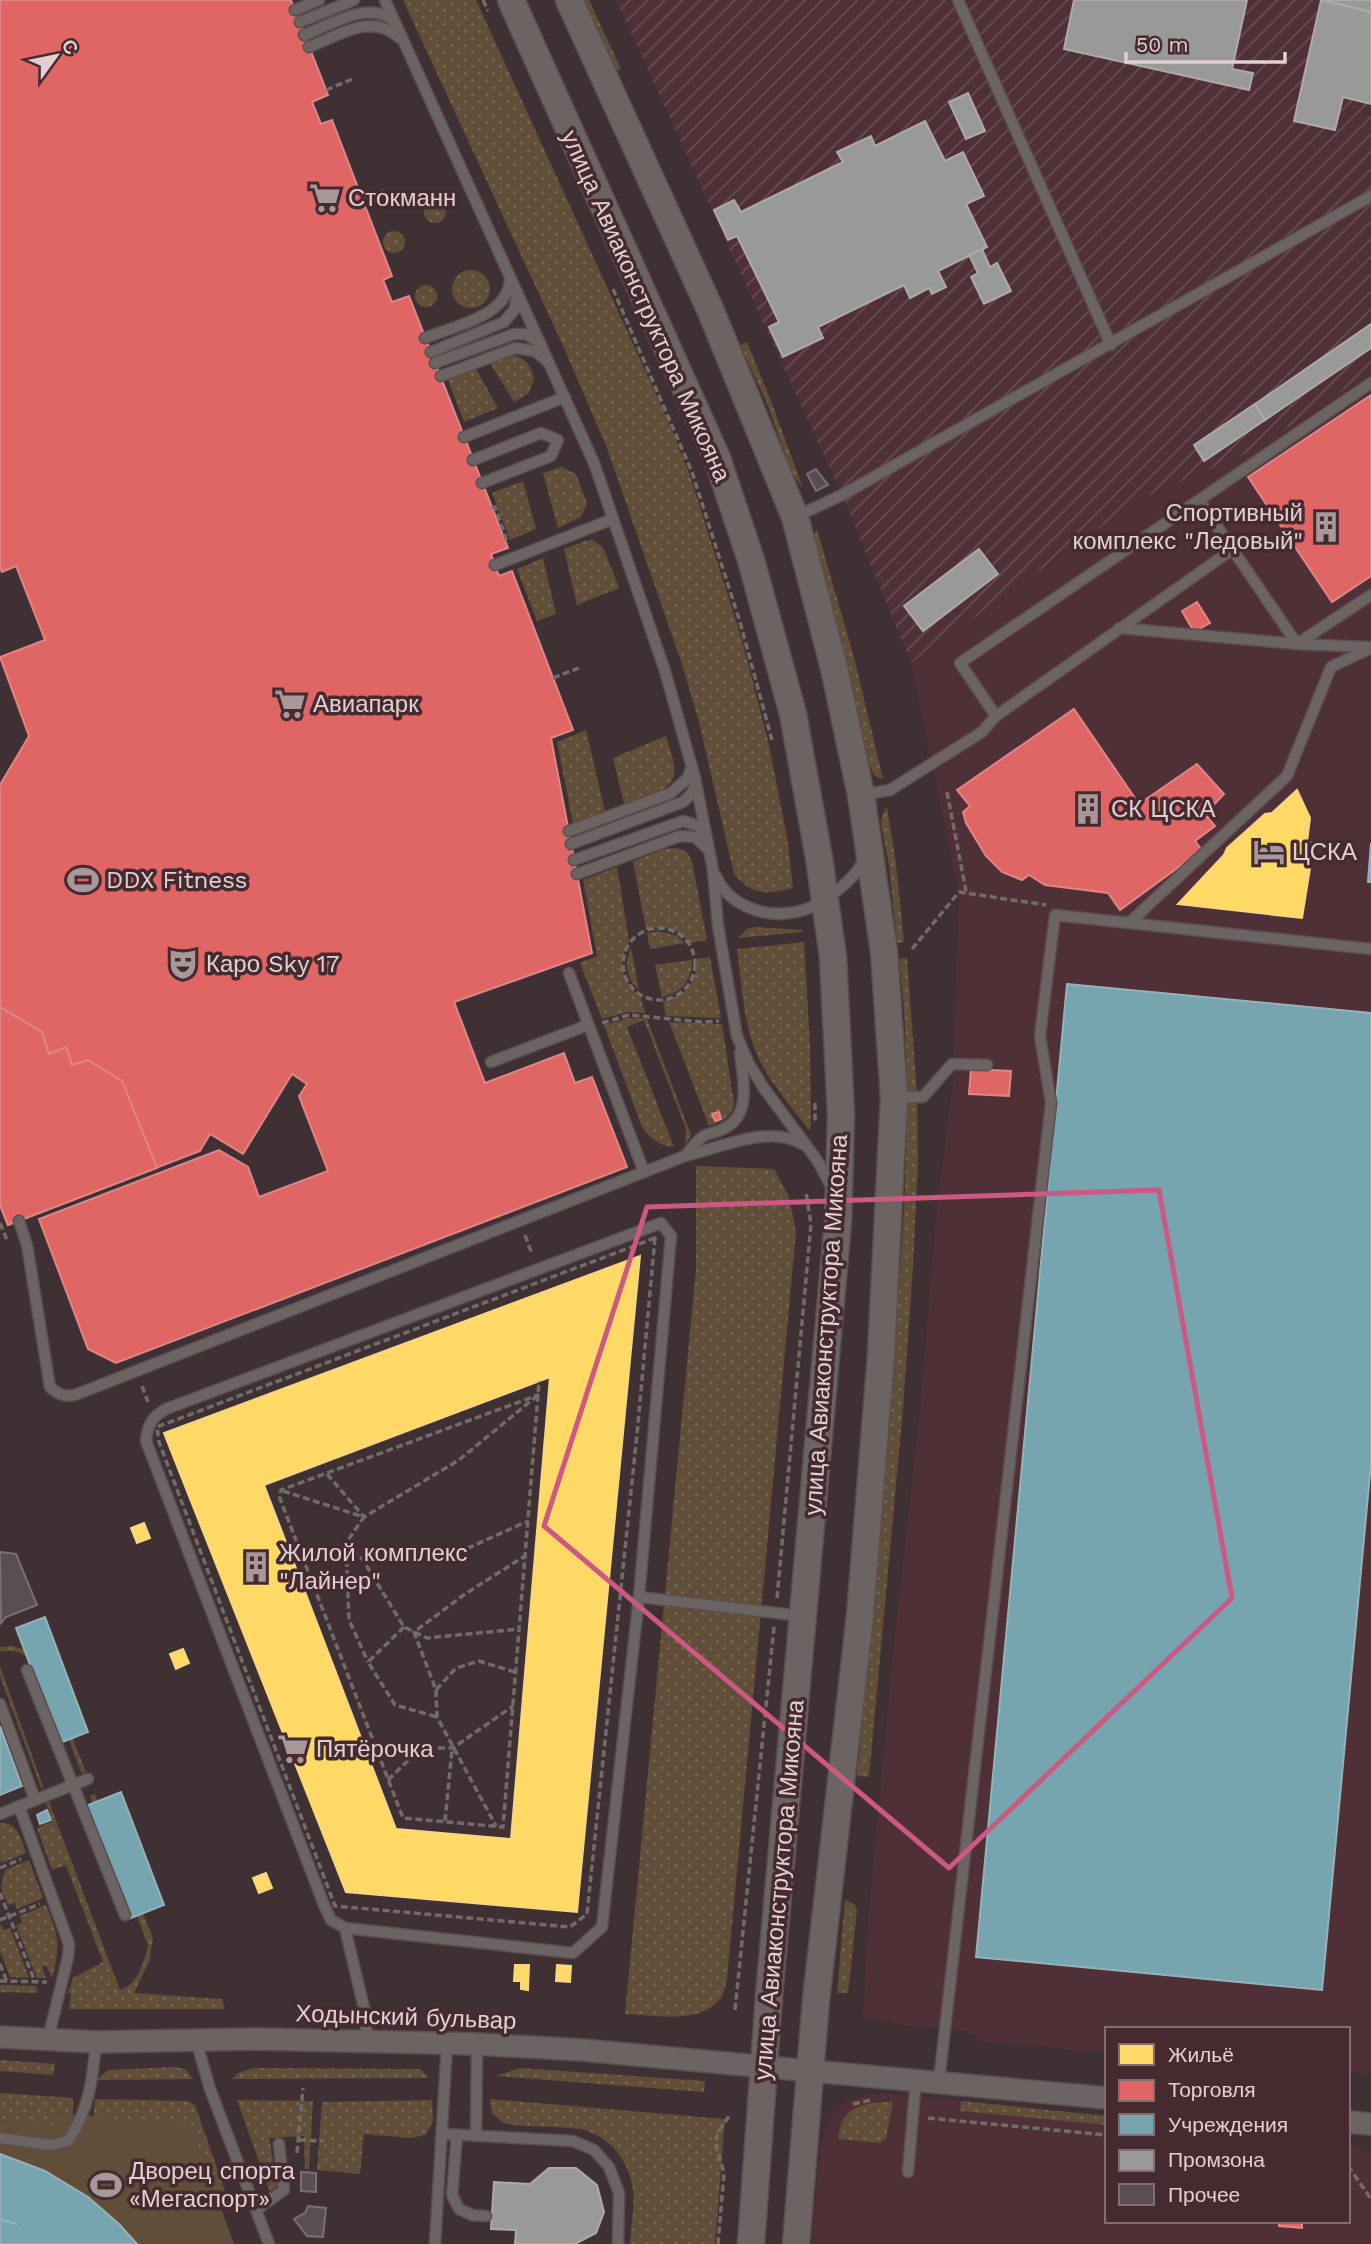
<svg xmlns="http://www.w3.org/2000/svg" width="1371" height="2244" font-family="'Work Sans',sans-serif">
<defs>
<pattern id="industrial-furrows" width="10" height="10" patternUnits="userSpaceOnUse" patternTransform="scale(1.75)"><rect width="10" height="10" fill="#4f3036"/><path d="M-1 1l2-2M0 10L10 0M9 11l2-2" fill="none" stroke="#684d52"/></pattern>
<pattern id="grass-dots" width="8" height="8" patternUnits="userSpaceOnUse" patternTransform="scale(1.75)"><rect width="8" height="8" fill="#614e38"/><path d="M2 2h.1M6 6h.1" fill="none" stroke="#776654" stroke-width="1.8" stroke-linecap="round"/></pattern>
</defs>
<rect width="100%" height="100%" fill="#3f3133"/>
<!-- built -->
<g fill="#4f3036">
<polygon points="1371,371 1371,2074 1348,2072 1348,2029 1107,2029 1107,2052 982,2042 969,2032 899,2024 863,2017 869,1911 894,1643 920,1411 937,1206 953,1082 959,892 911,663 1138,500 1256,449"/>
<polygon points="885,2093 1107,2116 1107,2221 1348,2221 1348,2142 1358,2147 1371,2157 1371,2244 811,2244 820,2147 830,2117 841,2106 853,2099 870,2094"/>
</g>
<!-- industrial -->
<polygon fill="url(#industrial-furrows)" points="616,0 1371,0 1371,371 1256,449 1138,500 911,663 842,495"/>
<!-- grass -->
<g fill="url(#grass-dots)">
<path d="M403,0h73l193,423 20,50 53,167 27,105 18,92 6,51c-27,7 -40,8 -59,-14l-35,-152 -17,-58 -75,-216 -42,-98z"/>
<polygon points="583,0 589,0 621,69 616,71"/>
<circle cx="435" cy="212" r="11"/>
<circle cx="394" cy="242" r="11"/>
<circle cx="471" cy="289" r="19"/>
<circle cx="426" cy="296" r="11"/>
<polygon points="747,342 771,401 803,488 792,474 767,403 740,345"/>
<path d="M511,355c14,2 21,11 23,24l-5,14 -15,9 -24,-39z"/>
<polygon points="476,369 498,408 464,422 448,380"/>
<polygon points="561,467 576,474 587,504 581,517 558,528 543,473"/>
<polygon points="523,481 536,529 510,540 492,493"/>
<polygon points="817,529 855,661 883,779 875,776 868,764 847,663 813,537"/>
<polygon points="592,540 603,547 619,588 577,605 564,549 585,541"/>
<polygon points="543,558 556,614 537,621 517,569"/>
<polygon points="586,730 605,811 573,824 557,742"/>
<path d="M666,736c3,11 10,27 8,38 -2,19 -36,25 -50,30l-11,-46z"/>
<polygon points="887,807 896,864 904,942 897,943 889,865 881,824 882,815"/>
<path d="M676,848l11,4 5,9 15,79 -17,3c-11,-15 -26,-18 -44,-14l-13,-68 31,-12z"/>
<polygon points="617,867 629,941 622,959 622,970 631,989 641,997 645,1013 628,1012 602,1019 580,963 597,956 583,880"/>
<polygon points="755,927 802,930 803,932 738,938 747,929"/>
<polygon points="658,931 677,936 685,943 650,949 647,933"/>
<path d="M804,942l6,103 1,84h-3c-17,-23 -38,-46 -50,-72 -15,-33 -16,-72 -21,-108z"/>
<path d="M631,948l8,42c-13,-12 -15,-27 -8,-42z"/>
<path d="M710,957l11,61 -55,-2 -3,-15c23,-4 34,-19 34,-42z"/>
<path d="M907,958l10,136 1,68 -5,104 -10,143 -34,368 -12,-1c14,-149 28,-298 39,-448 9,-123 18,-246 3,-369z"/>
<path d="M692,960c0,20 -10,33 -30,37l-7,-32z"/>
<path d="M629,1018l18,1 44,116 -6,10 1,-16 -42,-109 -17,7 47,120c-15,-1 -24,-9 -32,-20l-38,-102z"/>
<path d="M669,1022l53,2 12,79c-3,15 -12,18 -25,23z"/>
<path d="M696,1166l78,3 15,28 7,35 -69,747c-2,6 -3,16 -7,20 -21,26 -66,16 -95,15l71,-745z"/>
<path d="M12,1646l13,4 20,21 41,101 -4,2c-11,-27 -34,-103 -56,-118 -8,-6 -17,-6 -26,-4v-5z"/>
<polygon points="0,1666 44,1789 41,1788 0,1676"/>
<path d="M95,1794l58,144 -4,24 -15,31 88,6 3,10h-156l2,-16h-3l5,-15 30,-16 -37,-97 -14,5 -15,-42 16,-7 -7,-18 3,-1 71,188c18,-6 24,-27 28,-45l-58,-149z"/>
<path d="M0,1823c18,-1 21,16 26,30l-24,10 -2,-3z"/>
<polygon points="29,1860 43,1898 17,1909 15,1903 8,1905 1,1887 5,1870"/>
<polygon points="845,1900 854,1904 857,1910 848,1993 837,1993"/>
<path d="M46,1905c13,33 15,39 6,73l-6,-13 -4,2 4,11h-9l-21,-53 6,-2 -2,-7z"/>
<polygon points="0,1924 4,1930 10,1928 29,1978 10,1977 0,1951"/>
<polygon points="0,1985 36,1986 38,1993 0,1992"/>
<polygon points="0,2060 55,2064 53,2075 0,2071"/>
<polygon points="174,2067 185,2069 193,2079 97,2080 108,2070"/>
<polygon points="254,2068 413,2069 420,2069 429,2078 232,2079 238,2073"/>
<polygon points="520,2068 705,2081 704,2092 496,2076"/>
<polygon points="0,2093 73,2098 73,2115 54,2113 53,2126 0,2120"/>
<polygon points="95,2099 188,2101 195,2105 225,2191 212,2198 93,2124"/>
<path d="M490,2099l235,20 -10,125h-85c1,-18 5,-37 3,-54 -3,-29 -26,-57 -54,-61 -25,-4 -51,-1 -76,-6l-11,-10z"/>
<polygon points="237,2100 313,2101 309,2169 305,2169 304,2136 269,2138 277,2182 277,2186 270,2192"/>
<polygon points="432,2100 433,2120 426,2135 411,2138 364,2134 360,2174 317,2170 322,2102"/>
<polygon points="961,2101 1107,2116 1107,2125 960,2111"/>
<path d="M883,2102h10l-7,36 -6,5 -42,-4c3,-29 19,-35 45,-37z"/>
</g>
<!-- garden -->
<polygon fill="#614e38" points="54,2113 191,2125 234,2244 0,2244 0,2120 53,2126"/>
<!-- homes -->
<g fill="#ffd966" stroke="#f6d686" stroke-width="2" fill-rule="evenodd">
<polygon points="1297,790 1310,818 1307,842 1314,843 1302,918 1178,904 1224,855 1227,848 1265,814 1272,813"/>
<path d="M640,1256l-63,656 -231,-20 -182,-459zM550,1377l-39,462 -115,-10 -132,-344z"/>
<polygon points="144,1523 150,1538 137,1543 131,1528"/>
<polygon points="183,1649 189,1663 176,1669 170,1654"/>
<polygon points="266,1873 272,1888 259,1893 253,1878"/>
<polygon points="515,1965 529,1965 528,1990 521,1989 521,1981 514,1981"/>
<polygon points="557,1965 571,1966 570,1982 556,1981"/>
</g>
<!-- shops -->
<g fill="#e06666" stroke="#e08686" stroke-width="2">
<polygon points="0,0 291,0 328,95 312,102 321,124 332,120 392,276 383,280 392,302 409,296 508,548 491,554 499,576 512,571 573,730 551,738 592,953 454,1002 485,1083 564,1053 575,1083 592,1077 627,1167 116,1363 88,1349 39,1219 219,1150 248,1167 259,1197 328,1171 299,1096 307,1084 292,1074 243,1154 210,1134 200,1151 8,1225 0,1205 0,785 29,736 0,657 45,640 16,566 2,572 0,568"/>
<polygon points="1371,395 1371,576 1332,602 1248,477"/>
<polygon points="1197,602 1210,623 1194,632 1182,611"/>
<polygon points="1074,709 1139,804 1197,764 1224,794 1205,814 1215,826 1195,841 1202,850 1120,910 1108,893 1045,885 1029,875 1022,880 1002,872 986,856 966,823 963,812 970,806 957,790"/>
<polygon points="0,1007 42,1032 49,1054 66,1047 72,1065 88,1060 122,1081 157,1168 8,1225 0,1205"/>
<polygon points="971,1069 1011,1071 1009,1096 969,1094"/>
<polygon points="719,1112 721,1119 715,1121 712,1114"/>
<polygon points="1279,2221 1302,2221 1302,2228 1279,2226"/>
</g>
<!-- public -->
<g fill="#76a5af" stroke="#96b2b9" stroke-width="2">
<polygon points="1371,843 1371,882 1368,882"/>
<polygon points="1067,984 1371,1013 1371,1463 1322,1990 976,1957"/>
<polygon points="45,1617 88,1732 60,1743 16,1628"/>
<polygon points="0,1726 22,1786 0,1795"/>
<polygon points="121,1792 164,1905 126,1920 83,1807"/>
<polygon points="47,1810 51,1820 40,1824 37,1815"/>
<polygon points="0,2154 45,2171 88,2197 119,2224 137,2244 0,2244 0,2220 17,2224 0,2219"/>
</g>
<!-- industry -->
<g fill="#999" stroke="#afa9aa" stroke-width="2">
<polygon points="1074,0 1247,0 1232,69 1253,73 1249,90 1064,49"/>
<polygon points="1321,0 1371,0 1371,12"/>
<polygon points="1321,0 1371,12 1371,104 1343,97 1335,130 1294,121"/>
<polygon points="968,93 985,131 966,139 949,102"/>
<polygon points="925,121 945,161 963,152 984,196 966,204 987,247 938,271 946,287 932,294 929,288 910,298 904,285 818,327 823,338 783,357 769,327 779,322 737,236 728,240 714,210 734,200 741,212 843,162 837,152 871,136 875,146"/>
<polygon points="982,249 990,267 997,263 1011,291 984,304 971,277 978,273 969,255"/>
<polygon points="1371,324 1371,348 1265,420 1255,404"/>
<polygon points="1255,404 1265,420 1204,461 1194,445"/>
<polygon points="979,549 998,574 923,631 904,606"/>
<polygon points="549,2168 576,2168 597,2185 604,2212 596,2233 575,2244 515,2244 516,2230 491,2229 494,2182 530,2184"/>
</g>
<!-- building -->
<g fill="#594e53" stroke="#7a6f73" stroke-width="2">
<polygon points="816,469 828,485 816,491 807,474"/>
<polygon points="0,1552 16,1554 37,1605 6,1617 1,1623"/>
<polygon points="301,2172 316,2173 316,2192 301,2191"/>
<polygon points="308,2206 326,2208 323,2237 307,2236 294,2219 305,2213"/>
</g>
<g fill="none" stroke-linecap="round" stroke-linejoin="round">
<defs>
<g id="service">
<polyline points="385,0 594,463 665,671 695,778 713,870 718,926 737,1036 748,1062 763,1087 817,1160 831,1186"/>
<polyline points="958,0 1111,345"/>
<polyline points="295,10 319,0"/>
<polyline points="300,22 354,0"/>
<path d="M304,35c26,-10 64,-35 89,-15"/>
<path d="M309,47c31,-12 63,-35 91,-9"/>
<path d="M425,338c29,-12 86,-22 85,-61"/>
<polyline points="431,352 504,322 515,309 517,292"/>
<polyline points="435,363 514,334 526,334 540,343"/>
<polyline points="441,376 515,348 535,351 547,361"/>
<polyline points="464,437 565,397"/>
<polyline points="473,460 541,433 558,440 551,456 482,483"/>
<polyline points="1199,500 1297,644 1371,595"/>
<polyline points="795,517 842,495 1371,196"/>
<polyline points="495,565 613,519"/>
<polyline points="1119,628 1297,644 1368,647"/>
<polyline points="1371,648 1331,667 1287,776 1129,923 1371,949"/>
<polyline points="996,716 960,663 1371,383"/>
<polyline points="861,795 890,790 982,732 996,716 1233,549"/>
<polyline points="569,831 671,793 688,778 692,766"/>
<polyline points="571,844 683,802 693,792 695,781"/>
<polyline points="574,860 683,821 699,826 706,835"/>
<polyline points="577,874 680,836 695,837 709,850"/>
<path d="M716,876c11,27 44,41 73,37 21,-2 42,-16 57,-30 9,-8 16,-16 18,-27"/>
<polyline points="569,973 644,1172"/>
<polyline points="491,1062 588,1025"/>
<polyline points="894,1097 923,1097 952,1064 987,1065"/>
<path d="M685,1156c6,-6 11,-16 19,-20 6,-3 14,-4 21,-8 27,-14 18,-50 15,-75"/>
<path d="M19,1221l8,24 23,142c8,7 13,10 25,8l610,-239c35,-8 84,-32 117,-12"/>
<path d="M661,1223l10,13 -32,361 -37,330 -29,26 -228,-25 -14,-8 -7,-15 -178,-464c2,-17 6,-24 20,-32z"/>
<polyline points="639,1597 803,1616"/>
<polyline points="27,1670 125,1915"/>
<polyline points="0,1704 35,1800"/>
<polyline points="19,1806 69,1944 68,1957 48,2039"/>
<polyline points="0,1814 88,1779"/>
<polyline points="345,1928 364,2008 368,2042"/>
<polyline points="196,2040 210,2089 269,2244"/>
<polyline points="939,2081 1051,1103 1040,1036 1055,915 1129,923"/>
<polyline points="443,2134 573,2141 594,2150 609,2167 619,2193 618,2244"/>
<polyline points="457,2135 452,2195 459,2209 472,2215 486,2216"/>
<polyline points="476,2136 477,2044"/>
<path d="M0,2138l50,7 18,-4c21,-30 25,-64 28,-99"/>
<polyline points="908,2172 916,2079"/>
<polyline points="256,2210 284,2190 279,2144"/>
<polyline points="435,2244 447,2044"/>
</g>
<g id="minor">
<polyline points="0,2037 96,2042 258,2039 477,2044 582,2050 1107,2098"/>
<polyline points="1348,2122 1371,2124"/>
</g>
<g id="tertiary">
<polyline points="511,0 717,458 751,560 793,714 819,858 833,957 841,1115 838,1221 769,1996 751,2244"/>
<polyline points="569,0 710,309 795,517 834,668 861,795 884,952 894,1097 881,1355 860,1616 816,2000 796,2244"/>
</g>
</defs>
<!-- service casing -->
<use href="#service" stroke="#5b4e50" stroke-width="13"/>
<!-- minor casing -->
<use href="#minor" stroke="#5b4e50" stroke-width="24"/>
<!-- tertiary casing -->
<use href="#tertiary" stroke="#5b4e50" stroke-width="29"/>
<!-- path -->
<g stroke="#726b6a" stroke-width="3.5" stroke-dasharray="7 3.5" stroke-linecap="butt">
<polyline points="483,0 488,11"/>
<polyline points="326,90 355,78"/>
<polyline points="362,199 384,190"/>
<polyline points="613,289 692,472 740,622 772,740"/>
<polyline points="492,508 495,507 508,544"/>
<polyline points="553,678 581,667"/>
<polyline points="947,792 966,891"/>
<circle cx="659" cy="964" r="36"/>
<polyline points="912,949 959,892 1046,905"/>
<polyline points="602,1023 629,1015 702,1022 719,1021"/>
<polyline points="815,1103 815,1123"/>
<polyline points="0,1223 7,1240"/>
<polyline points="525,1235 532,1254"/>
<polygon points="655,1238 637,1434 587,1914 570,1927 335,1906 159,1442 157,1427"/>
<polyline points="142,1386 148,1402"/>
<polygon points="538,1395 503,1827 403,1818 279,1496 281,1490"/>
<polyline points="327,1474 364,1517 459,1460 538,1395 539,1381"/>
<polyline points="283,1491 364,1517 346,1543 363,1560 404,1627 427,1638 519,1629"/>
<polyline points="303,1560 346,1543 349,1620 368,1662"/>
<polyline points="363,1560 466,1549 528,1521"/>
<polyline points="777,1598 811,1224 806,1192"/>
<polyline points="404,1627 368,1662 395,1705 437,1717"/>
<polyline points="515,1672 479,1661 456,1668 436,1690 414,1632 465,1594 525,1556"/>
<polyline points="436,1690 437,1717 496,1826"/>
<polyline points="388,1780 421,1748 453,1748 513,1706"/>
<polyline points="445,1821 452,1750"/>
<polyline points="0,1868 21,1859"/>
<polyline points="0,1893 35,1982"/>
<polyline points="0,1920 40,1904"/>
<polyline points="0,1964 7,1982"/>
<polyline points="0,1981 47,1982"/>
<polyline points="735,2010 774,1627"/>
<polyline points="853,2104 871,2100"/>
<polyline points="928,2118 1107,2135"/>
<polyline points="299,2140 324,2141"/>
<polyline points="297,2153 303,2088"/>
<polyline points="1348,2166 1371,2199"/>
<polyline points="718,2244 724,2173 715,2142 719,2131 731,2113"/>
</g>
<!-- service -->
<use href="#service" stroke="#6b6462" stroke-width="10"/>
<!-- minor -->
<use href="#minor" stroke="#6b6462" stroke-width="21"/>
<!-- tertiary -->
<use href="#tertiary" stroke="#6b6462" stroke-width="26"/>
</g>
<!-- marked area -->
<path fill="none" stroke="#cd5884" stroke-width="5" stroke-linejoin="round" d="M1159,1190l73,408 -283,270 -405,-342 103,-319z"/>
<!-- icons -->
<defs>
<symbol id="supermarket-bare" viewBox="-9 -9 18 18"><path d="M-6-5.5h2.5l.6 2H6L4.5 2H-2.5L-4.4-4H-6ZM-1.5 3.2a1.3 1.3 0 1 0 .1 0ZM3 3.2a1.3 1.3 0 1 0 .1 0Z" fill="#a8989a" stroke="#452b2f" stroke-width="2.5" paint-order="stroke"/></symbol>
<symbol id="building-bare" viewBox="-9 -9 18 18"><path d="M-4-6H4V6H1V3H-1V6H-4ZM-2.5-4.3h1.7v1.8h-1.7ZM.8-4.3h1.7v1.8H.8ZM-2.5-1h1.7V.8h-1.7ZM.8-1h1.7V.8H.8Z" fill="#a8989a" stroke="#452b2f" stroke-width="2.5" paint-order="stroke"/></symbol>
<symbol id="hotel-bare" viewBox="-9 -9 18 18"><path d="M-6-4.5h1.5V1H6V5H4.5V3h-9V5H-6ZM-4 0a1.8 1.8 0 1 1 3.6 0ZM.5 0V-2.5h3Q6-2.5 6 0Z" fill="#a8989a" stroke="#452b2f" stroke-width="2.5" paint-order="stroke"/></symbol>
<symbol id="stadium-bare" viewBox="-9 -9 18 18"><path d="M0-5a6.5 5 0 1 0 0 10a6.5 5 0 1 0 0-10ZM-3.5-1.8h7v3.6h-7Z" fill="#a8989a" stroke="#452b2f" stroke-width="2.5" paint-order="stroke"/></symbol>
<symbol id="theatre-bare" viewBox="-9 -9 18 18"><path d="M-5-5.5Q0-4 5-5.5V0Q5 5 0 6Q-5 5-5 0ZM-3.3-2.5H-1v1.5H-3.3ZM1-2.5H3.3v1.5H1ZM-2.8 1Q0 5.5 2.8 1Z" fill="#a8989a" stroke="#452b2f" stroke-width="2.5" paint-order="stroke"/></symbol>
</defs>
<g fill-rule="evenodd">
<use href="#supermarket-bare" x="303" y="176" width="44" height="44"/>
<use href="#building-bare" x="1304" y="505" width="44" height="44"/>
<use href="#supermarket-bare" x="268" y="682" width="44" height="44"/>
<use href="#building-bare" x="1066" y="787" width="44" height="44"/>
<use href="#hotel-bare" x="1247" y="830" width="44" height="44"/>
<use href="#stadium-bare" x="61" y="858" width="44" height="44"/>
<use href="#theatre-bare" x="161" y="942" width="44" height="44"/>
<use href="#building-bare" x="234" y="1545" width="44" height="44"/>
<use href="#supermarket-bare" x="271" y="1727" width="44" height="44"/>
<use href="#stadium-bare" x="84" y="2163" width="44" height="44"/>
</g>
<g text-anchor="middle" stroke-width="7" stroke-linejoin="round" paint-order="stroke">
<!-- poi labels -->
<g font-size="24" fill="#e1cfd1" stroke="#452b2f" text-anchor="start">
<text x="348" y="206">Стокманн</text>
<text x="1303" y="521" text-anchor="end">Спортивный<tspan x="1303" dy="28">комплекс "Ледовый"</tspan></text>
<text x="313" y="712">Авиапарк</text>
<text x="1111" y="817">СК ЦСКА</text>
<text x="1292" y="860">ЦСКА</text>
<text x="106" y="888">DDX Fitness</text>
<text x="206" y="972">Каро Sky 17</text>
<text x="279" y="1561">Жилой комплекс<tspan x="279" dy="28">"Лайнер"</tspan></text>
<text x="316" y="1757">Пятёрочка</text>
<text x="129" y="2179">Дворец спорта<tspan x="129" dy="28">«Мегаспорт»</tspan></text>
</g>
<!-- street labels -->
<g font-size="24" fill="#e1cfd1" stroke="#452b2f">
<text transform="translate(646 306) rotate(66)" y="8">улица Авиаконструктора Микояна</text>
<text transform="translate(826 1325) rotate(-86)" y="8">улица Авиаконструктора Микояна</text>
<text transform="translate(779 1890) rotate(-85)" y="8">улица Авиаконструктора Микояна</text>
<text transform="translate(406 2017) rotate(2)" y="8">Ходынский бульвар</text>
</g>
</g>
<!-- legend -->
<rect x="1105" y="2027" width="245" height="196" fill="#452b2f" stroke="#836d70" stroke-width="2"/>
<rect x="1119" y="2044" width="35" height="21" fill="#ffd966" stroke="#836d70" stroke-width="2"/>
<text x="1168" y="2062" font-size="21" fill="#e1cfd1">Жильё</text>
<rect x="1119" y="2080" width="35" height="21" fill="#e06666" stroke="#836d70" stroke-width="2"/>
<text x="1168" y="2097" font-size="21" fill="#e1cfd1">Торговля</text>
<rect x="1119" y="2114" width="35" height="21" fill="#76a5af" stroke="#836d70" stroke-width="2"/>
<text x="1168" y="2132" font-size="21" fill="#e1cfd1">Учреждения</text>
<rect x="1119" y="2150" width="35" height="21" fill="#999999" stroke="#836d70" stroke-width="2"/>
<text x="1168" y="2167" font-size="21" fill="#e1cfd1">Промзона</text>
<rect x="1119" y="2184" width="35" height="21" fill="#594e53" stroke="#836d70" stroke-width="2"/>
<text x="1168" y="2202" font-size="21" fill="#e1cfd1">Прочее</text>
<!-- north arrow -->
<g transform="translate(56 56) rotate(57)" stroke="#452b2f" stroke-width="5" paint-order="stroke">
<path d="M0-5L12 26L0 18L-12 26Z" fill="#e1cfd1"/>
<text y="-10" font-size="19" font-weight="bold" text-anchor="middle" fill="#e1cfd1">С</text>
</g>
<!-- scale -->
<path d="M1126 52v10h159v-10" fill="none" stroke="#e1cfd1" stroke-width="3.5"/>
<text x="1136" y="52" font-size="21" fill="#e1cfd1" stroke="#452b2f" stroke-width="5" paint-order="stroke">50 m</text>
</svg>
